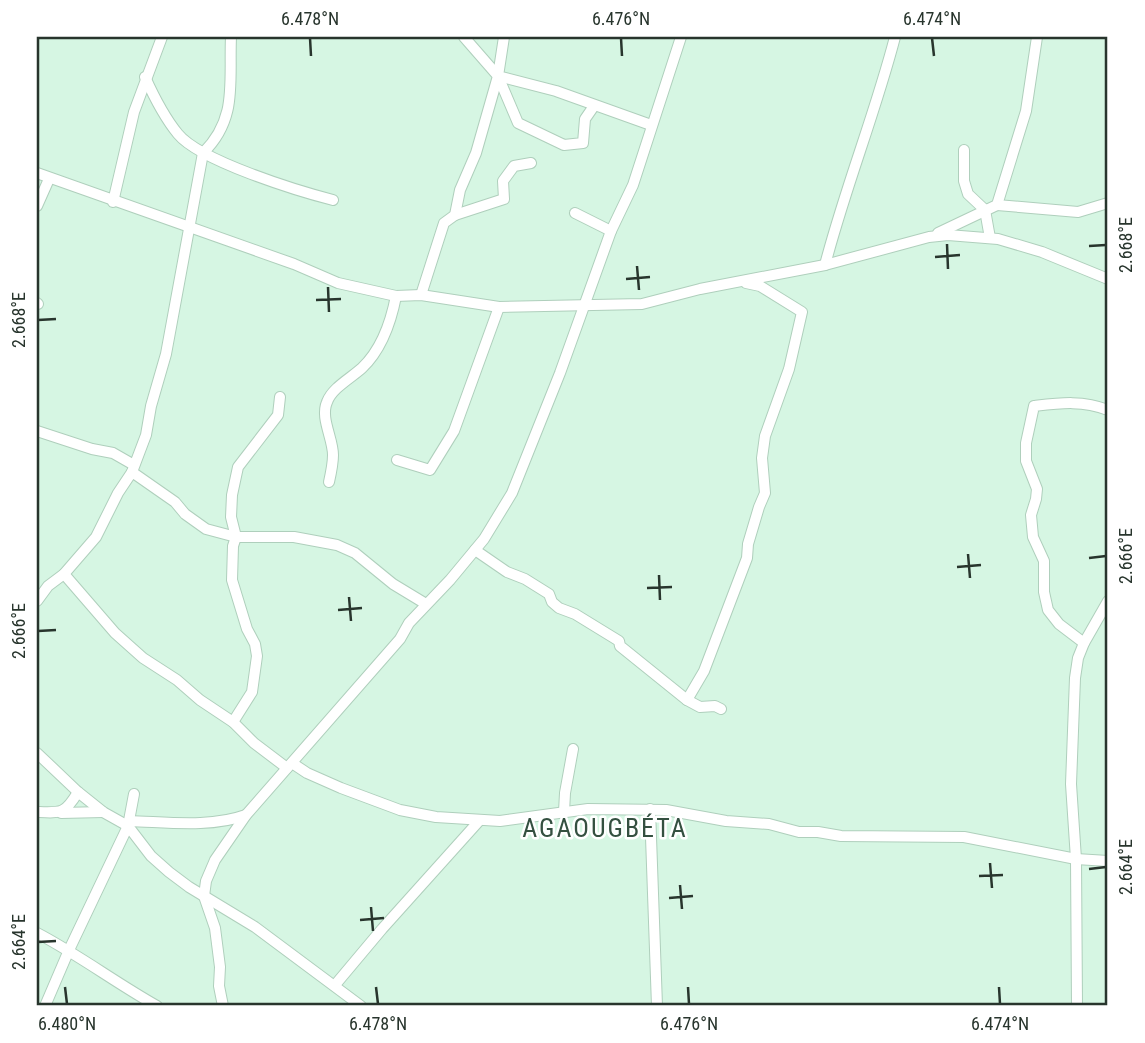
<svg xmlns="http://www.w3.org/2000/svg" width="1145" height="1043" font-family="'Roboto Condensed',sans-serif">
<rect width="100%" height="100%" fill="#d6f6e3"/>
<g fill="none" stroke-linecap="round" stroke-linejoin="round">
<defs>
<g id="minor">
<polyline points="504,37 498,76 556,91 651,125"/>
<polyline points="498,76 518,123 564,145 583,143 585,119 594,106"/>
<path d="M145,77c9,20 19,40 33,57 22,27 120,57 155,66"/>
<polyline points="964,150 964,181 968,194 985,210 990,238"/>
<polyline points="37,173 294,264 338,283 396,296 421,295 499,307 642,304 700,289 825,265 929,237 948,235 998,239 1042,252 1108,279"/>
<polyline points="113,202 134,112 162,37"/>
<polyline points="997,205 1078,212 1108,203"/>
<polyline points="37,206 49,179"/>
<polyline points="575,213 611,231"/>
<polyline points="455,215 504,199 503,181 514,166 531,163"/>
<polyline points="938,233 997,205 1026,111 1037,37"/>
<path d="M825,265c20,-77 50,-151 70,-228"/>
<polyline points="421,295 444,223 455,215 460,190 476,153 498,76 464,37"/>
<polyline points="37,303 38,304"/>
<polyline points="37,431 92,449 113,453 134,465"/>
<polyline points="397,460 430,470 454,431 499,307"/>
<path d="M132,472l14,-37 5,-29 15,-52 37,-201c35,-34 26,-71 28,-116"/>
<path d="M329,482c2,-9 4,-18 4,-27 0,-17 -13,-37 -6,-53 5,-14 24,-24 35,-34 20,-19 29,-46 34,-72"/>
<polyline points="475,550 507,572 525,579 549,594 552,602 559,608 575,614 619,641 620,646 687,700 700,707 715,706 721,709"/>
<polyline points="64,574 115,633 143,658 177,680 200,700 233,722 254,743 287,768"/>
<polyline points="37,601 48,586 64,574 96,537 118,493 132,472 175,502 185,514 206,529 236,537 294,537 337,545 355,553 393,584 426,604"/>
<path d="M1084,643l-25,-19 -11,-14 -4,-18v-31l-11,-24 -2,-22 5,-16 1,-10 -11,-28v-18l8,-37c26,-3 49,-6 74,4"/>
<polyline points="687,700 704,671 747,558 748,544 759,507 765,493 762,458 765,436 789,369 802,312 760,286 746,283"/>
<polyline points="233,722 252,692 257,656 255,644 247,629 232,580 233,546 236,537 231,517 232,495 238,467 278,415 280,397"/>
<polyline points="37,753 78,792 103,812 128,826 151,856 169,872 189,887 255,927 361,1006"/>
<polyline points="292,763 307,773 341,788 400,810 436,817 500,821 588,809 666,810 726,821 769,824 799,832 818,832 841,836 964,837 1076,859 1108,861"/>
<polyline points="650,809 657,1006"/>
<path d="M37,812c24,1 28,2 41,-20"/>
<polyline points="564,812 565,793 573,749"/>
<polyline points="61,813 103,812"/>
<path d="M129,821c38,1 81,7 117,-6"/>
<path d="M37,933c42,22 79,50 120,73"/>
<polyline points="335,985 382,929 479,821"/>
<polyline points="45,1006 69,950 128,826 134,794"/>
<polyline points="223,1006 219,986 220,967 215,928 204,896 206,881 215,860 246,815 400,639 409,623 450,580 484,539 512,493 560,373 611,231 633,185 681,37"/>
<polyline points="1077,1006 1076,859 1071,784 1075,678 1078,658 1084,643 1108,601"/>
</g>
</defs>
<!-- minor casing -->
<use href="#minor" stroke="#afcfbc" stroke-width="12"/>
<!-- minor -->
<use href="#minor" stroke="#fff" stroke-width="10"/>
</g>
<!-- ticks -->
<path fill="none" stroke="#28352d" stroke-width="2.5" d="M310,38l1,18M621,38l1,18M932,38l2,18M947,244l1,25M1089,246l17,-1M935,257l25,-2M637,266l2,24M626,279l24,-2M328,287l1,25M316,300l25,-1M38,320l18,-1M968,554l2,24M1089,558l17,-2M957,567l24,-2M659,575l1,25M647,588l25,-1M349,597l2,24M338,610l24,-2M38,631l18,-1M990,863l2,25M1089,869l17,-2M979,876l24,-1M680,885l2,24M669,898l24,-2M371,907l2,24M360,920l24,-2M38,942l18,-1M65,987l2,17M376,987l2,17M688,987l1,17M999,987l1,17"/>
<g text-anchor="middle" stroke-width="5" stroke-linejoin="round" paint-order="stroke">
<!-- quarter labels -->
<g font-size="26" letter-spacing="2" fill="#345040" stroke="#fff">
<text x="605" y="837">AGAOUGBÉTA</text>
</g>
</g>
<!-- border -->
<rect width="1145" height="1043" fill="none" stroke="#ffffff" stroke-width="77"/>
<rect x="38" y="38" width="1068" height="966" fill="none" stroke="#28352d" stroke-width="2.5"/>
<g font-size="18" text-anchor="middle" fill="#28352d">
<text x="310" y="25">6.478°N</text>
<text x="621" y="25">6.476°N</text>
<text x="932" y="25">6.474°N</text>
<text transform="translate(1126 245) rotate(-90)" y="6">2.668°E</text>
<text transform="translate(19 320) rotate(-90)" y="6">2.668°E</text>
<text transform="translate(1126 556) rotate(-90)" y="6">2.666°E</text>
<text transform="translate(19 631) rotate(-90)" y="6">2.666°E</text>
<text transform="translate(1126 867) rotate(-90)" y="6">2.664°E</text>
<text transform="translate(19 942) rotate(-90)" y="6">2.664°E</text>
<text x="67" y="1030">6.480°N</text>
<text x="378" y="1030">6.478°N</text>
<text x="689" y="1030">6.476°N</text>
<text x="1000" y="1030">6.474°N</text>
</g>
</svg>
